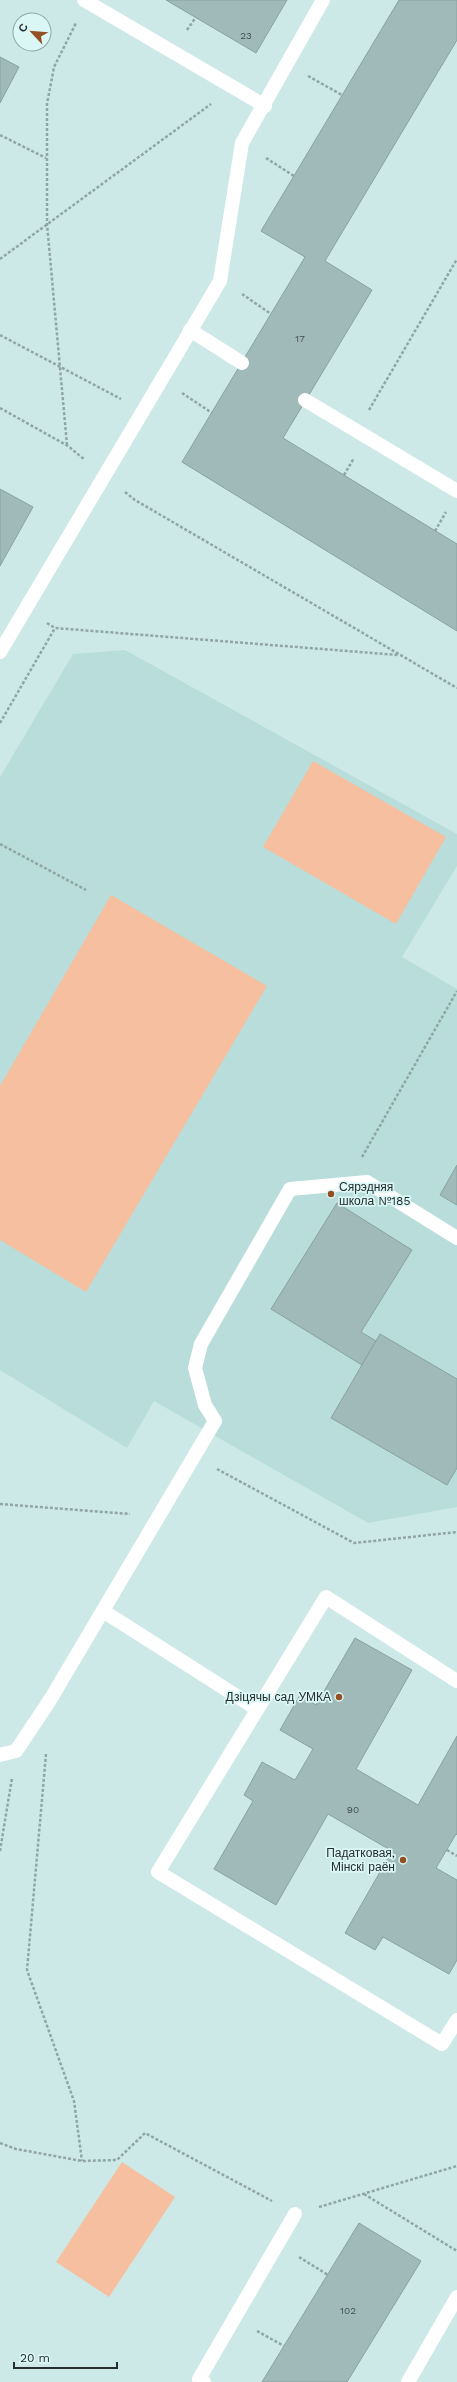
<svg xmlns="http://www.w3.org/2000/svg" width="457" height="2382" font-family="'Work Sans',sans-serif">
<rect width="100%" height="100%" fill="#cde9e7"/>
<!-- built -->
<polygon fill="#b8ddda" points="125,650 457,834 457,866 402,957 457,989 457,1507 368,1523 154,1401 127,1448 0,1370 0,777 73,654"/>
<!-- green -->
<g fill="#f6bfa0">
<polygon points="313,761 446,837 396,924 263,847"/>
<polygon points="111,895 267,986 86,1292 0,1240 0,1086"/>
<polygon points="122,2162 175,2197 109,2297 56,2262"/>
</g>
<!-- building -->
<g fill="#9fbab8" stroke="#88a2a0">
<polygon points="166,0 287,0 256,53"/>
<polygon points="399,0 457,0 457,40 325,261 372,290 283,438 457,544 457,631 182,462 305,257 261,231"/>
<polygon points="0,57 19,67 0,103"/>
<polygon points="0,489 33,507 0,566"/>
<polygon points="457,1165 457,1205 440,1195"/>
<polygon points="337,1203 412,1250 361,1332 376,1341 362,1365 271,1309"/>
<polygon points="380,1334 457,1379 457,1468 447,1485 331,1418"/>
<polygon points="355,1638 412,1670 356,1769 418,1805 457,1736 457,1835 456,1834 436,1868 457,1880 457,1960 449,1974 383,1937 375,1950 345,1933 392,1851 328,1814 276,1905 214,1869 253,1801 244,1795 262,1762 295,1780 313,1749 280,1730 300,1695 316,1705"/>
<polygon points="359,2223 421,2261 347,2382 262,2382"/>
</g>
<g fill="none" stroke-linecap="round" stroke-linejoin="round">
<!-- path -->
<g stroke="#90a6a4" stroke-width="2.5" stroke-dasharray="3 2" stroke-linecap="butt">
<polyline points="187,30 196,17"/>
<polyline points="308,76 342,95"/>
<polyline points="0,135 46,158"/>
<polyline points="266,158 294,176"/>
<polyline points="0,259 211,104"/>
<polyline points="242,294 271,314"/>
<polyline points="0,335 121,399"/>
<polyline points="182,393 212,413"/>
<polyline points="0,408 68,446 85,460"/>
<polyline points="369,410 457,259"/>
<polyline points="67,445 47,224 47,104 54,67 76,23"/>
<polyline points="344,475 354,458"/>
<polyline points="125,492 135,500 457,688"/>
<polyline points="435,531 446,512"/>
<polyline points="47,623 55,628 398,655"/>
<polyline points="0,723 55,628"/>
<polyline points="0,844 86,890"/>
<polyline points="362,1157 457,991"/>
<polyline points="217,1469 354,1543 457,1532"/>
<polyline points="0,1504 130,1514"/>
<polyline points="46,1754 27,1970 74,2101 82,2161"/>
<polyline points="447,1850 457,1856"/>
<polyline points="0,1851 12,1778"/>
<polyline points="0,2143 16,2149 82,2161 117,2160 145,2133 272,2201"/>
<polyline points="364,2194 457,2251"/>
<polyline points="319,2207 457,2166"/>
<polyline points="299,2257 328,2275"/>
<polyline points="257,2331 284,2346"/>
</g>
<!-- lane -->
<g stroke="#fff" stroke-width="14">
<polyline points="84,0 265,106"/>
<polyline points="190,330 242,363"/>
<polyline points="305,400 457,491"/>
<polyline points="0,652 220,281 242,143 323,0"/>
<polyline points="103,1611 257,1709"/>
<polyline points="457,1681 326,1597 158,1872 442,2044 457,2020"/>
<polyline points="0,1755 16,1751 50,1700 215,1421 205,1405 195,1368 201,1344 290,1189 367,1182 457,1238"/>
<polyline points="204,2382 199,2379 295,2214"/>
<polyline points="408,2382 457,2297"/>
</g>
</g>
<!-- markers -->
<g fill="#945024" stroke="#dbf7f5" stroke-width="1.5">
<circle cx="331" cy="1194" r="4"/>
<circle cx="339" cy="1697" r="4"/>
<circle cx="403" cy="1860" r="4"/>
</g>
<g text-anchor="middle" stroke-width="3.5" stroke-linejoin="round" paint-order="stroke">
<!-- number labels -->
<g font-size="10" fill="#425150">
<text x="246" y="39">23</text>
<text x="300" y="342">17</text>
<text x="353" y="1813">90</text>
<text x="348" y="2314">102</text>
</g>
<!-- poi labels -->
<g font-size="12" fill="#232e2d" stroke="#dbf7f5" text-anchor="end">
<text x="339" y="1191" text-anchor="start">Сярэдняя<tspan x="339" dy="14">школа №185</tspan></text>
<text x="331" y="1701">Дзіцячы сад УМКА</text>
<text x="395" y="1857">Падатковая,<tspan x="395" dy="14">Мінскі раён</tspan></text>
</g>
</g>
<!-- north arrow -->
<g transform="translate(32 32) rotate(296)"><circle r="19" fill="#dbf7f5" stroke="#91a7a5"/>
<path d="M0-3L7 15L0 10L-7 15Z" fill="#945024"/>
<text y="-6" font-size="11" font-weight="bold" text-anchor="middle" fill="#232e2d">С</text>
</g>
<!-- scale -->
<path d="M14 2362v6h103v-6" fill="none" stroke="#232e2d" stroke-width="2"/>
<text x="20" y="2362" font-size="12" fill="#232e2d" stroke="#dbf7f5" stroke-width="3" paint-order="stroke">20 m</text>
</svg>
